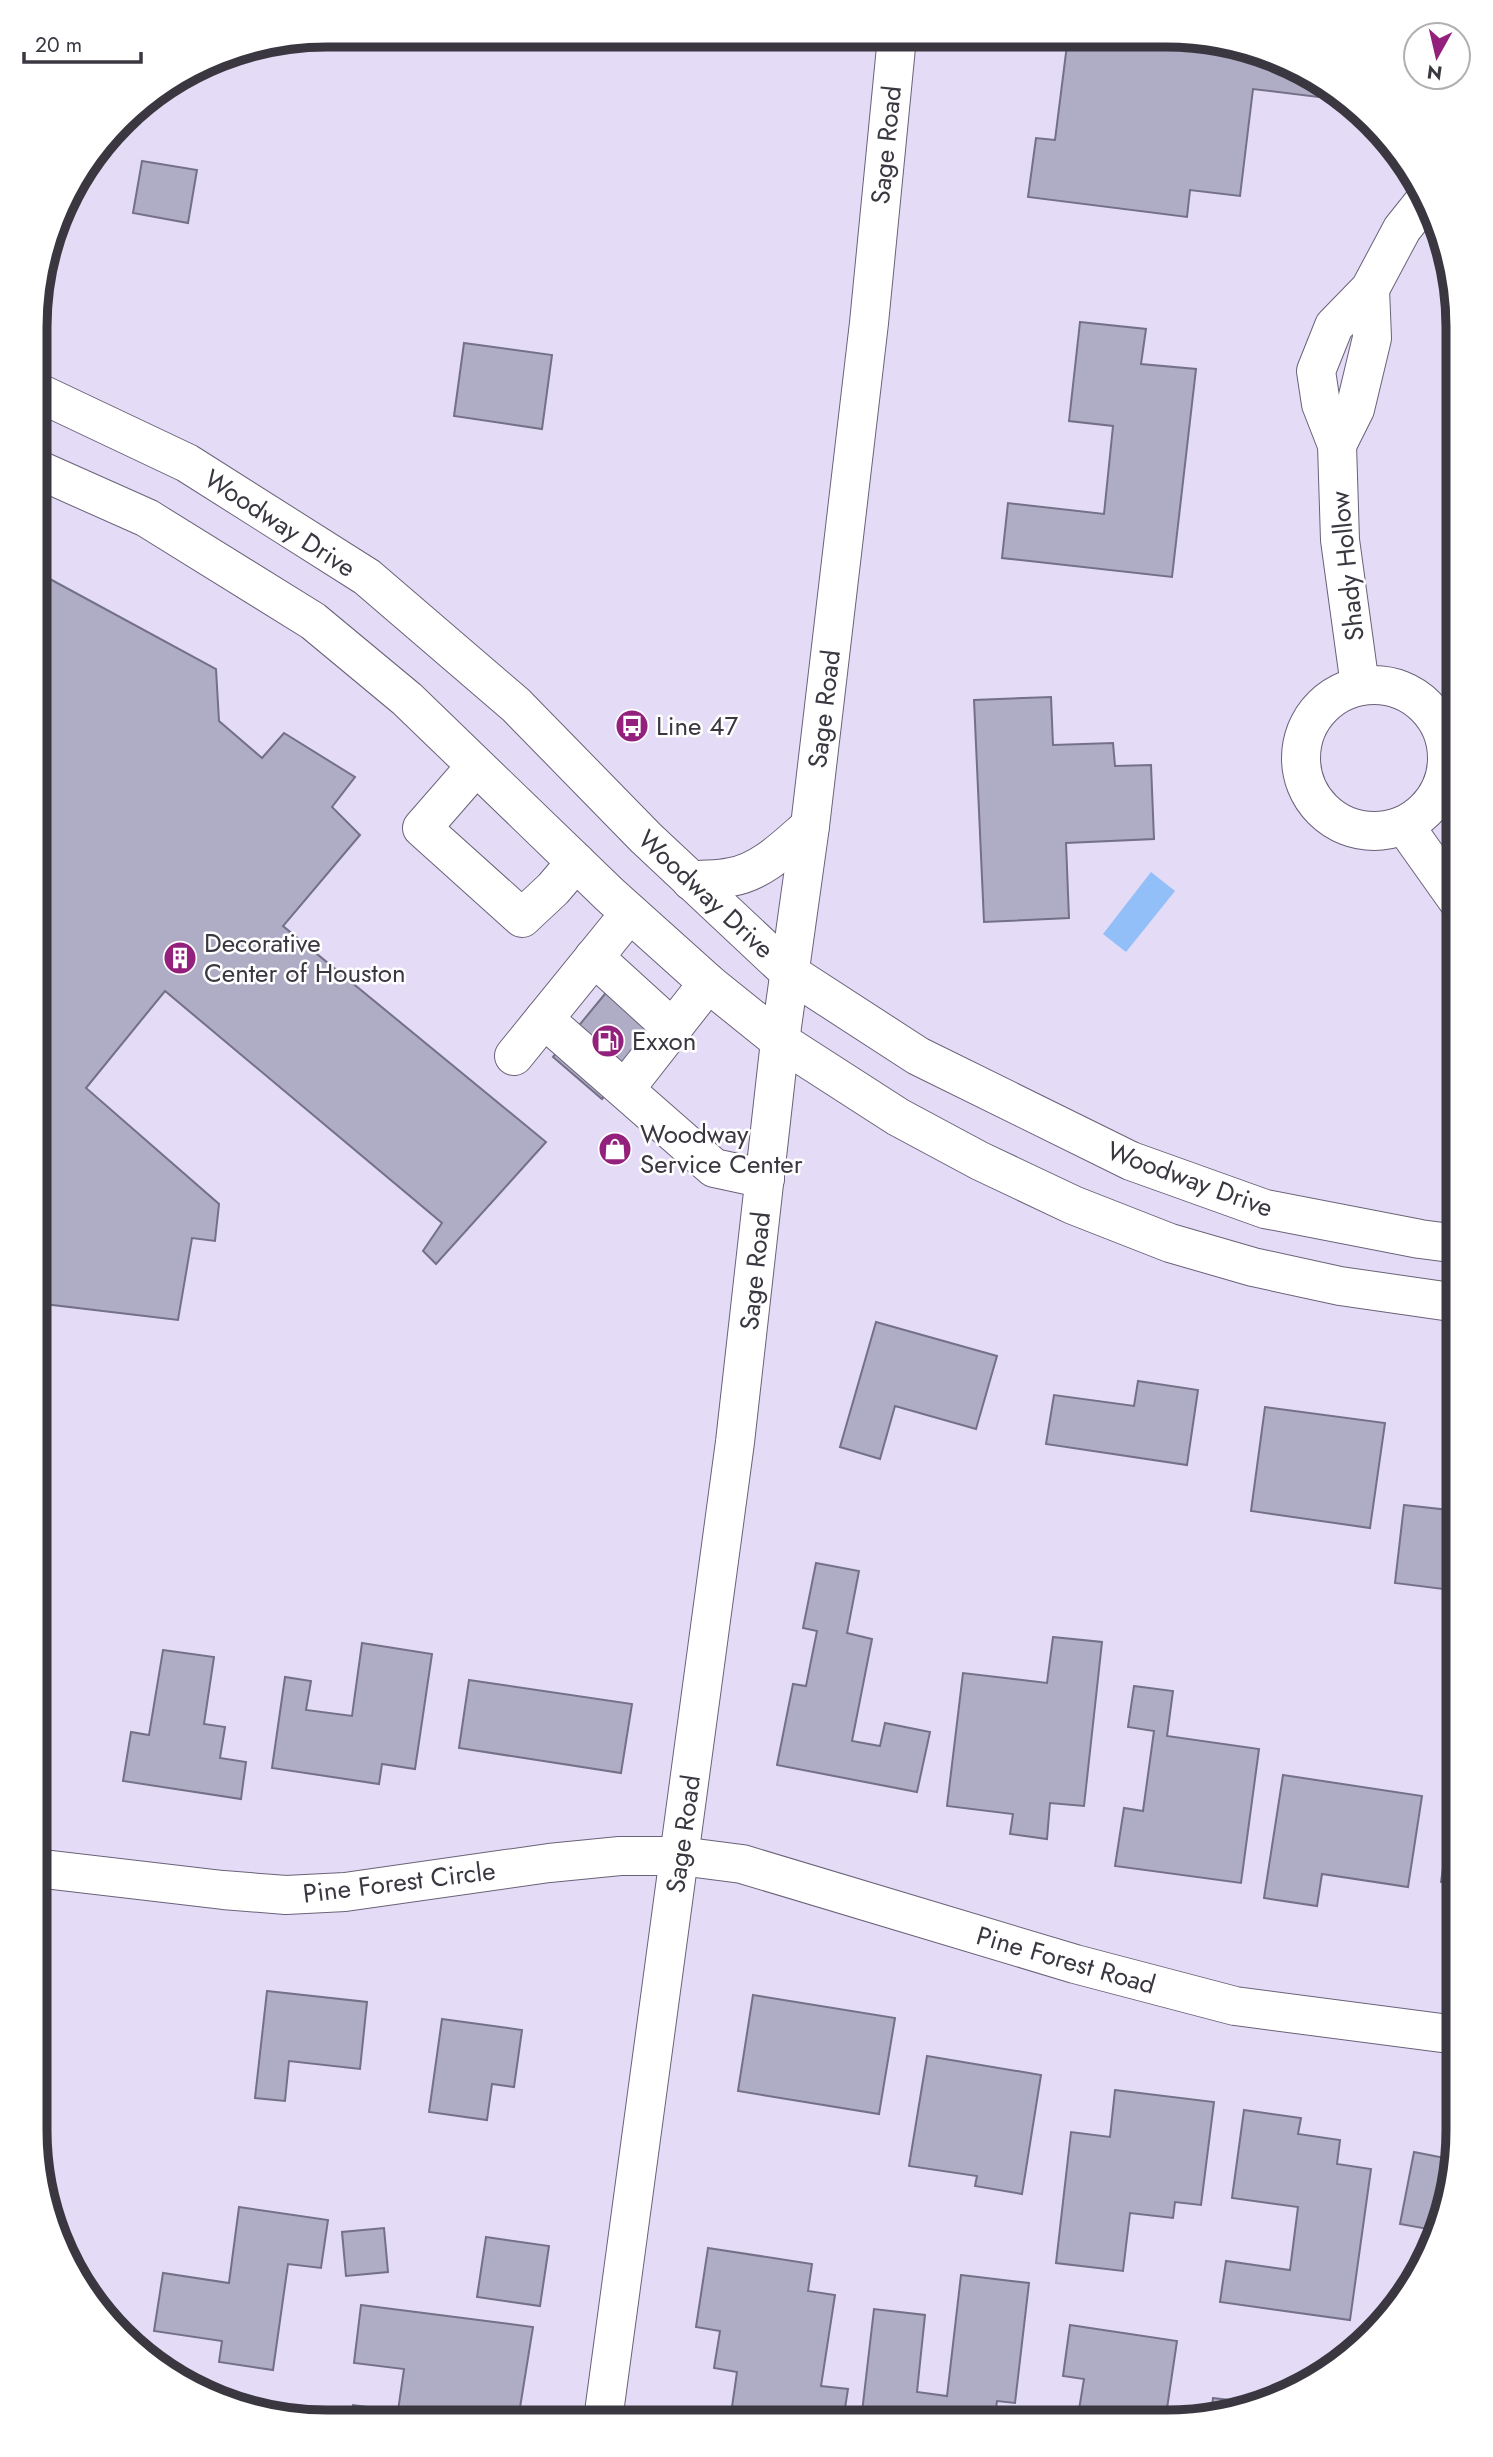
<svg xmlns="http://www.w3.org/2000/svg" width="1493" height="2457" font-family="Jost,sans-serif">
<rect width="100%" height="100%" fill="#e4dbf6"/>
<!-- water -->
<polygon fill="#92bff8" points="1151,872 1175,891 1126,952 1103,934"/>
<!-- building -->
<g fill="#afacc6" stroke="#737088" stroke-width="2">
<polygon points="1068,37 1205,38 1278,57 1320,82 1318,97 1253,89 1240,196 1190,190 1187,217 1028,197 1036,138 1055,140"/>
<polygon points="142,161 197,170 188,223 133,213"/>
<polygon points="1080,322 1146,329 1141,364 1196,369 1172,577 1002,558 1008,503 1104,514 1113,426 1069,421"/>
<polygon points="464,343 552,355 542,429 454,416"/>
<polygon points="37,572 216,669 219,721 262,758 284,733 355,777 332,807 360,835 283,926 546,1142 436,1264 423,1251 442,1223 165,991 86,1088 219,1204 215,1241 192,1238 178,1320 36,1303"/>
<polygon points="1051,697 1053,745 1113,743 1115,766 1151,765 1154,839 1066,843 1069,918 984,922 974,700"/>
<polygon points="614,983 664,1024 602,1099 553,1057"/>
<polygon points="876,1322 997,1356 976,1429 895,1406 880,1459 840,1447"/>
<polygon points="1138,1381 1198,1390 1187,1465 1046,1444 1054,1395 1134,1406"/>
<polygon points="1265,1407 1385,1423 1370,1528 1251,1511"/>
<polygon points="1404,1505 1458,1511 1451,1590 1395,1583"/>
<polygon points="816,1563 859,1571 847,1633 872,1639 852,1741 880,1746 885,1723 930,1732 917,1792 777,1765 793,1684 806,1686 817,1631 803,1628"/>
<polygon points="1053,1637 1102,1642 1084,1806 1050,1803 1047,1839 1010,1834 1013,1814 947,1806 963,1673 1047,1683"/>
<polygon points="362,1643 432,1654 415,1769 382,1764 379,1784 272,1768 285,1677 311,1681 306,1710 352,1716"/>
<polygon points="163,1650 214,1657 204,1724 225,1727 220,1758 246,1762 241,1799 123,1781 131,1732 149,1735"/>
<polygon points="469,1680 632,1704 621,1773 459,1748"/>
<polygon points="1134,1686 1173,1691 1167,1736 1259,1749 1241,1883 1115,1866 1124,1808 1143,1811 1154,1731 1128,1727"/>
<polygon points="1283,1775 1422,1796 1408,1887 1322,1874 1317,1906 1264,1898"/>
<polygon points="1452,1804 1457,1805 1457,1885 1441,1882"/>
<polygon points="267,1991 367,2002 360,2069 289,2061 285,2101 255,2098"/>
<polygon points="753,1995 895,2018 879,2114 738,2091"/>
<polygon points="442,2019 522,2030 514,2087 492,2084 487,2120 429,2112"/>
<polygon points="927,2056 1041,2075 1022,2194 975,2186 977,2176 909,2166"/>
<polygon points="1115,2090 1214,2102 1201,2205 1175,2202 1173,2218 1130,2213 1123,2271 1056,2263 1071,2132 1110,2137"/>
<polygon points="1244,2110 1301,2118 1298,2134 1340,2140 1337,2164 1371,2169 1350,2320 1220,2302 1226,2261 1290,2270 1298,2207 1232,2198"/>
<polygon points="1414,2152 1455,2160 1442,2224 1439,2231 1400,2224"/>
<polygon points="239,2207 328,2220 321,2268 288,2264 273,2370 219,2362 222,2341 154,2331 163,2273 229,2283"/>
<polygon points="384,2228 388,2272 346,2276 342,2232"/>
<polygon points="486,2237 549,2246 540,2306 477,2297"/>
<polygon points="708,2248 812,2264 808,2291 835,2295 821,2386 848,2389 843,2421 822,2421 732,2407 737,2372 714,2368 720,2331 696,2327"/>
<polygon points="961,2275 1029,2283 1015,2403 997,2401 994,2422 861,2421 874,2309 925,2315 917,2392 947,2396"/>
<polygon points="361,2305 533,2327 518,2420 351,2420 353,2405 398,2411 404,2369 354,2363"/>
<polygon points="1070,2325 1177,2341 1165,2422 1077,2422 1084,2379 1063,2376"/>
<polygon points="1213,2398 1254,2403 1254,2405 1211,2413"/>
</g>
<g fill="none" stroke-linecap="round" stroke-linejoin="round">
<defs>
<g id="minor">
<polyline points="1337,445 1355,409 1372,338 1370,289"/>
<circle cx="1374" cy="758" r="73"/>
<polyline points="1360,686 1340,540 1337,445 1321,404 1316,371 1334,326 1370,289 1402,229 1426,199"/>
<polyline points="476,766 422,828 522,918 553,889 576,862"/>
<polyline points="1404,825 1458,901"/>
<polyline points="594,957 672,1028"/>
<polyline points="544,1019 714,1168 765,1179"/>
<polyline points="514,1056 630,913"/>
<polyline points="625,1089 708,983"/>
<polyline points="35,1868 223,1890 286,1895 345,1892 549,1863 620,1856 680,1856 742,1864 1075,1964 1235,2006 1457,2035"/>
<polyline points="603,2420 735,1442 780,1041 810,826 869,323 897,37"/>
</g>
<g id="major">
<polyline points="37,392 187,463 367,577 516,705 646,838 790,973 918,1056 1131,1161 1265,1209 1420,1239 1458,1244"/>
<polyline points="37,469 147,518 313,621 407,699 610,895 708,983 780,1041 898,1117 980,1161 1073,1205 1170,1243 1253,1267 1340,1286 1458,1303"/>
<path d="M691,881c13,-2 27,-1 40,-4 31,-5 56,-31 79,-51"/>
</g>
</defs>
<!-- minor casing -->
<use href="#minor" stroke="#6a6278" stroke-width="40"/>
<!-- major casing -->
<use href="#major" stroke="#6a6278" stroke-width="40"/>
<!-- minor -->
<use href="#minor" stroke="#fff" stroke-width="38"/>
<!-- major -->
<use href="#major" stroke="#fff" stroke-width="38"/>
</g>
<!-- icons -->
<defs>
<symbol id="bus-disc" viewBox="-11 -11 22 22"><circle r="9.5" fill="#94207d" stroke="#fff"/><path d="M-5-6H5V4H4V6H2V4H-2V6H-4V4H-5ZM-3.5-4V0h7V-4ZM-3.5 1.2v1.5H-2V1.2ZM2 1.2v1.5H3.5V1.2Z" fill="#fff"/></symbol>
<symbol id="building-disc" viewBox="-11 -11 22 22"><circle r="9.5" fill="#94207d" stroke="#fff"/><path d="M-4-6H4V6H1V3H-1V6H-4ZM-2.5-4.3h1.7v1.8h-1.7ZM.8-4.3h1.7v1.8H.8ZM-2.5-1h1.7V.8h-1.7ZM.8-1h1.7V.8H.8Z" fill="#fff"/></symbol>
<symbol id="fuel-disc" viewBox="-11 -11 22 22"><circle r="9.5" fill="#94207d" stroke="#fff"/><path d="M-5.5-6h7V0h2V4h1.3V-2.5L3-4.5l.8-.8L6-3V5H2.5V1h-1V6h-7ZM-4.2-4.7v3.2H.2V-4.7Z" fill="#fff"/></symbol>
<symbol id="shop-disc" viewBox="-11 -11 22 22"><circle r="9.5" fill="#94207d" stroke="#fff"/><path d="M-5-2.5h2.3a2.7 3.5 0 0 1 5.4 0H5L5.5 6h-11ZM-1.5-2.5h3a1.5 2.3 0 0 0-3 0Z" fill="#fff"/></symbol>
</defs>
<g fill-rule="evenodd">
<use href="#bus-disc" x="613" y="707" width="38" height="38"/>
<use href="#building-disc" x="161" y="939" width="38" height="38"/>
<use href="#fuel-disc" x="589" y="1022" width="38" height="38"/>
<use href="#shop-disc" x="596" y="1130" width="38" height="38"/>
</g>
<g text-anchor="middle" stroke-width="5" stroke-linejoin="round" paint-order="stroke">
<!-- street labels -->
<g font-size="26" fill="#3b3741" stroke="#fff">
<text transform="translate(886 145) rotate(-84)" y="9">Sage Road</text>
<text transform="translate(280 523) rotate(33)" y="9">Woodway Drive</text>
<text transform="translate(1347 566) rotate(-96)" y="9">Shady Hollow</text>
<text transform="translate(824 709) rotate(-83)" y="9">Sage Road</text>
<text transform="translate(706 894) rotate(43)" y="9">Woodway Drive</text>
<text transform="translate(1190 1179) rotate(20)" y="9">Woodway Drive</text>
<text transform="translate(755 1271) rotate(-84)" y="9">Sage Road</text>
<text transform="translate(683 1834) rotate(-82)" y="9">Sage Road</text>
<text transform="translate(399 1882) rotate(-7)" y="9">Pine Forest Circle</text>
<text transform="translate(1066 1960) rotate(16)" y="9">Pine Forest Road</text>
</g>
<!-- poi labels -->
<g font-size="26" fill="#3b3741" stroke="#fff" text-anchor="start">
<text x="656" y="735">Line 47</text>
<text x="204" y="952">Decorative<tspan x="204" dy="30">Center of Houston</tspan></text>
<text x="632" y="1050">Exxon</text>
<text x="640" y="1143">Woodway<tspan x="640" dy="30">Service Center</tspan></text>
</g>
</g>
<!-- crop -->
<path d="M0 0H1493V2457H0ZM327 47H1166A280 280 0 0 1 1446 327V2130A280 280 0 0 1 1166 2410H327A280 280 0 0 1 47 2130V327A280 280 0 0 1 327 47Z" fill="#fff" fill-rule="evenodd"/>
<path fill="none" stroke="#3b3741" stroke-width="9" d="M327 47H1166A280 280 0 0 1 1446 327V2130A280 280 0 0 1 1166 2410H327A280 280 0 0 1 47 2130V327A280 280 0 0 1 327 47Z"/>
<!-- north arrow -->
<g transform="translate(1437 56) rotate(188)"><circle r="33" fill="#ffffff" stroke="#b1afb3" stroke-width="2"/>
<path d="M0-5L12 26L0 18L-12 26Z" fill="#94207d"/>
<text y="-10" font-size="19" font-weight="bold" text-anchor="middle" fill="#3b3741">N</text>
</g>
<!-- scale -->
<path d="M24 52v10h117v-10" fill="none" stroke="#3b3741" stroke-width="3.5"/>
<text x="35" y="52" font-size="21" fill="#3b3741" stroke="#ffffff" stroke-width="5" paint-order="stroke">20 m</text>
</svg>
